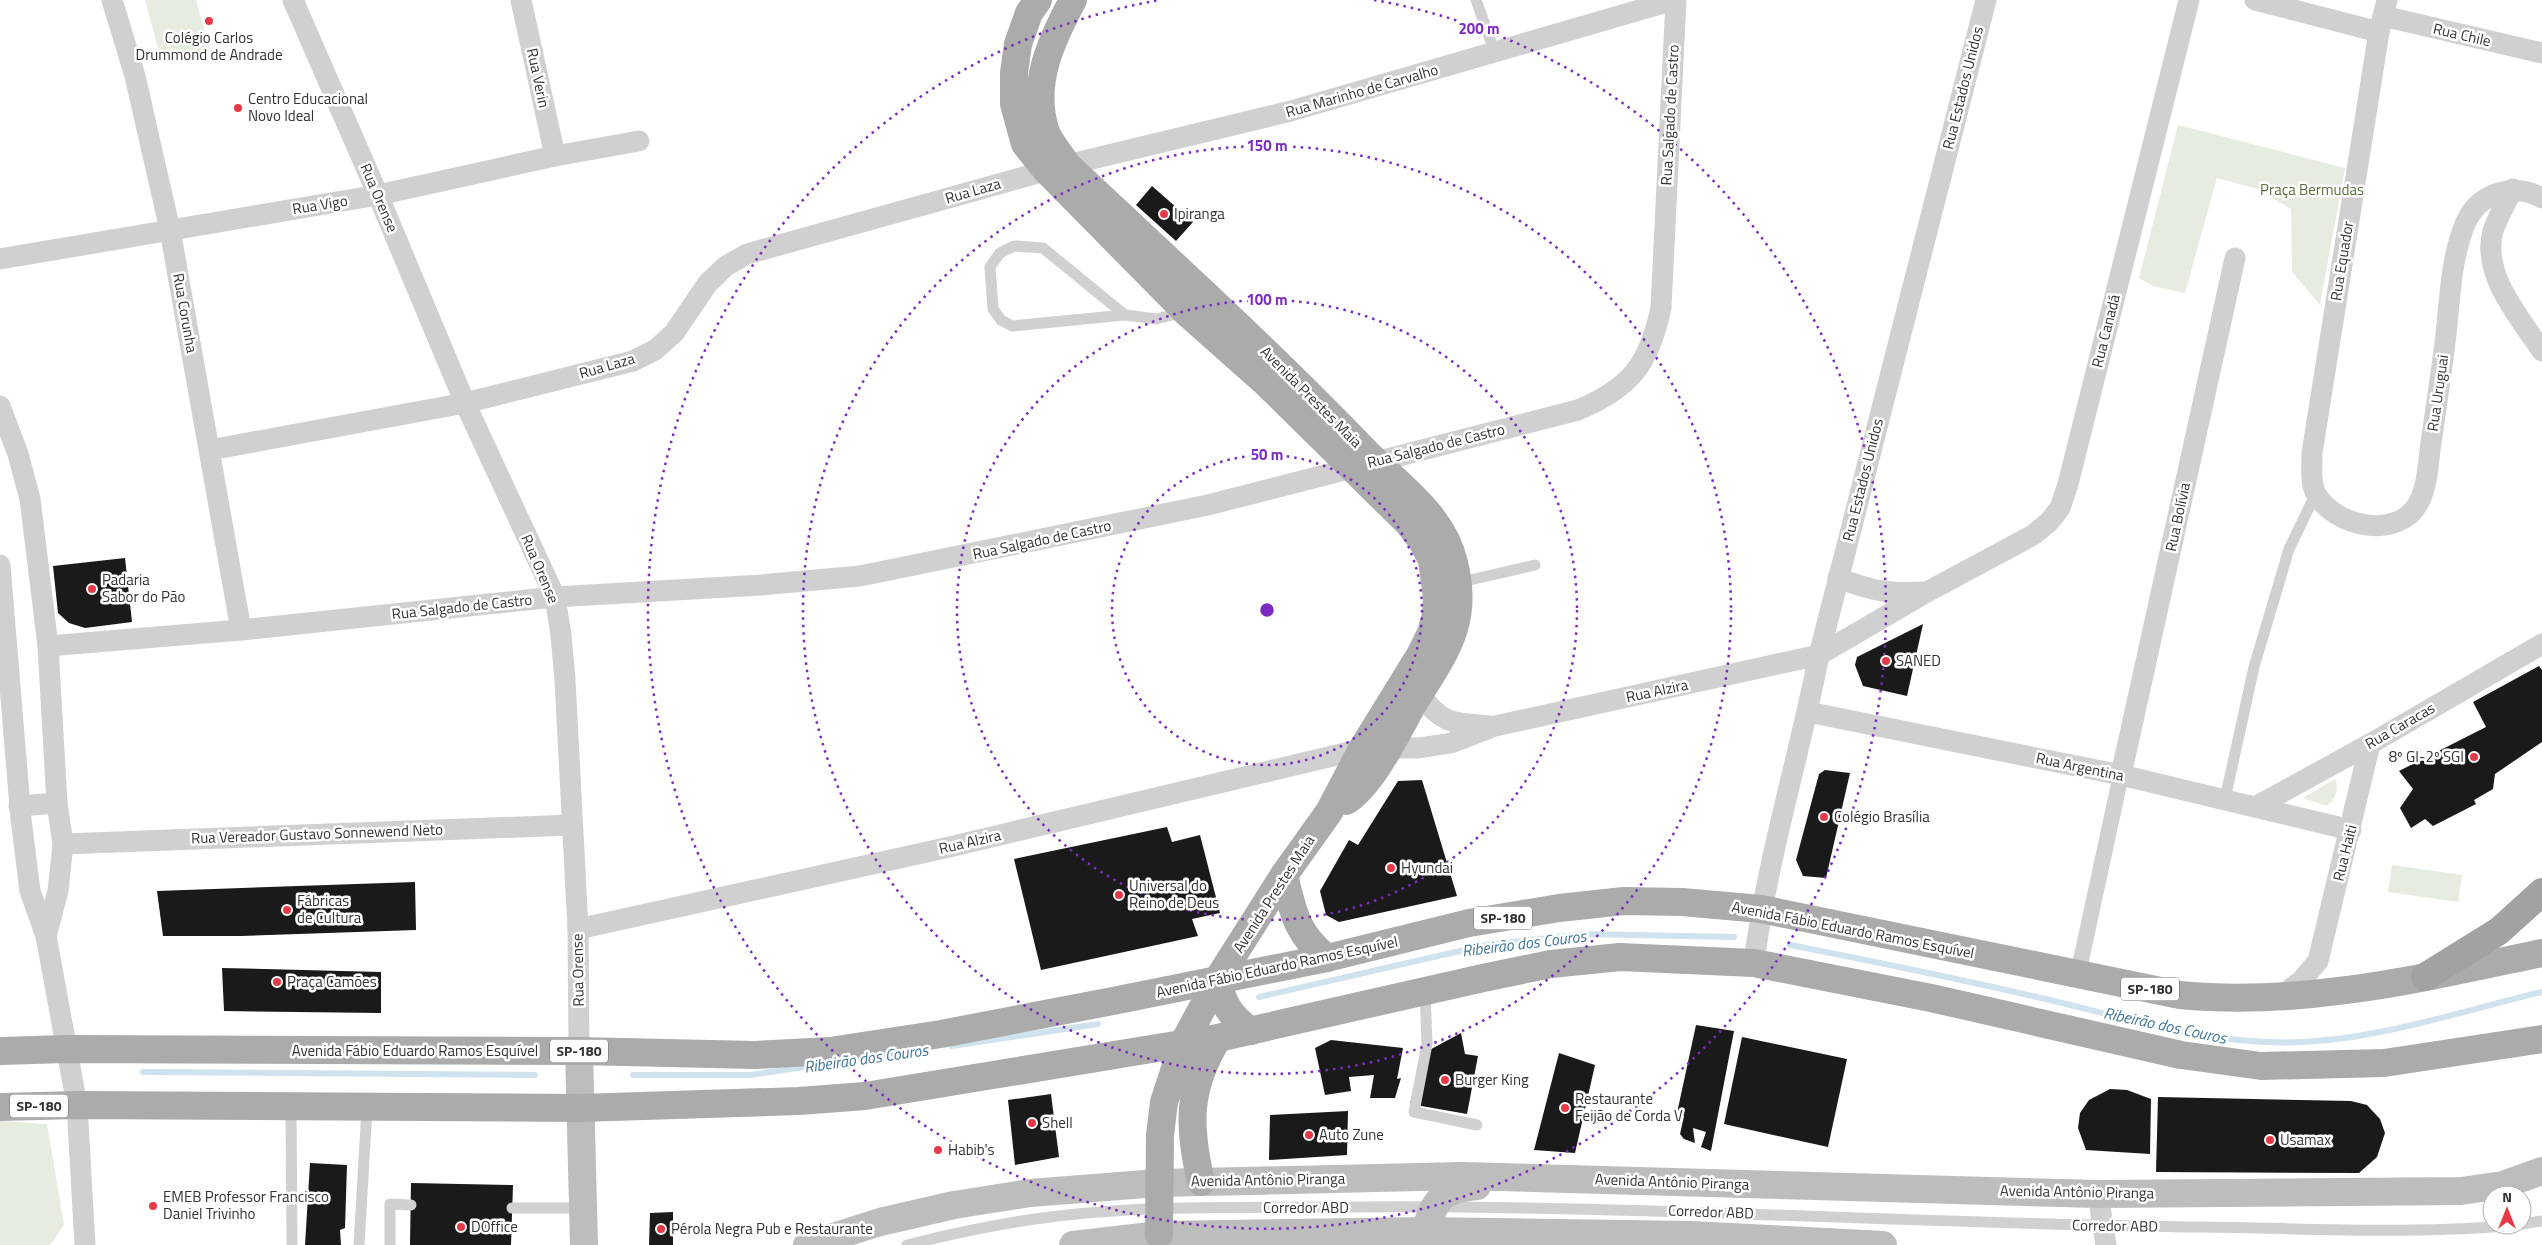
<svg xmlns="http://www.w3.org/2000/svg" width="2542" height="1245" font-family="'Titillium Web',sans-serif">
<rect width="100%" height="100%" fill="#fff"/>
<!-- green -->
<g fill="#e6ecdf">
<polygon points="145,0 196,0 211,54 162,63"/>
<polygon points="2178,125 2345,168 2320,305 2292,272 2291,209 2257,189 2217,178 2185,293 2153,286 2139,278"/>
<path d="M2335,779c5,11 0,19 -8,27l-24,-8z"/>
<polygon points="2392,865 2462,875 2458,902 2388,892"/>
<polygon points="0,1121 47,1124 64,1225 50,1245 0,1245"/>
</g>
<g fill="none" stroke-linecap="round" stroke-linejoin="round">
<!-- stream -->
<g stroke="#cfe2ee" stroke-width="6">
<path d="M1790,945c87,17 174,35 260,55 83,20 165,46 251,42 79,-3 164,-32 241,-50"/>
<polyline points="1259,997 1486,945 1583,934 1734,937"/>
<polyline points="952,1046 1098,1024"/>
<polyline points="143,1072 535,1075"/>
<polyline points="633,1075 750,1075 825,1064"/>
</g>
</g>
<!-- building -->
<g fill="#1a1a1a">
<polygon points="1152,186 1193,222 1176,241 1136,205"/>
<polygon points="125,558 132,622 85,628 69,623 58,613 53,566"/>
<polygon points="1923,624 1907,696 1863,686 1855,665 1857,657"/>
<polygon points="2539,666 2542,670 2542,742 2495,774 2493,789 2474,800 2476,804 2433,826 2425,819 2411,828 2400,808 2413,789 2399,771 2486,727 2473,702"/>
<polygon points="1825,770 1850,773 1826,878 1803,876 1796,860 1819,774"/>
<polygon points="1422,780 1457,896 1339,922 1326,915 1320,891 1349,840 1358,845 1398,781"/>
<polygon points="1167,827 1172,842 1200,835 1220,913 1192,919 1198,936 1041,970 1014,859"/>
<polygon points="415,882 416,930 241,936 163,936 157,891"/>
<polygon points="222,968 381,972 381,1013 224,1011"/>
<polygon points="1696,1025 1734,1031 1711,1151 1701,1147 1706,1132 1693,1128 1695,1143 1684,1139 1680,1134 1684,1116 1677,1113"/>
<polygon points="1461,1033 1465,1054 1478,1056 1467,1114 1410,1104 1422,1054"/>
<polygon points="1742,1037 1847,1059 1828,1147 1724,1124"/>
<polygon points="1331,1040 1403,1048 1397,1079 1401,1078 1395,1098 1370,1098 1374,1075 1349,1077 1351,1091 1325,1095 1315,1048"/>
<polygon points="1559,1053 1595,1065 1575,1153 1534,1150"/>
<polygon points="2110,1089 2127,1090 2151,1099 2150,1154 2086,1150 2078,1128 2080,1113 2089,1100"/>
<polygon points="1051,1094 1059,1157 1015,1165 1008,1100"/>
<polygon points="2158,1097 2351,1101 2367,1105 2380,1119 2385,1133 2377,1157 2359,1173 2156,1172"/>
<polygon points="1348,1111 1347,1155 1269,1160 1270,1115"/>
<polygon points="310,1163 347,1165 345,1228 340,1230 341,1245 305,1245"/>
<polygon points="411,1183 513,1185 511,1245 410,1245"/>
<polygon points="673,1212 673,1245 649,1245 650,1213"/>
</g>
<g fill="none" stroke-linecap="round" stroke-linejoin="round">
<!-- service -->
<g stroke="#d0d0d0" stroke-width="11">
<polyline points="1476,0 1495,53"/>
<polyline points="1125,315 1043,248 1014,246 1000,253 990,267 993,309 1001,320 1012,326 1125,315 1156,319 1185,312"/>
<polyline points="1457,583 1535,565"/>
<polyline points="2225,799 2254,667 2289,549 2316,493"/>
<polyline points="1425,991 1427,1044 1414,1112 1477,1125"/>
<polyline points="291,1108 292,1245"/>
<polyline points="512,1208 583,1208"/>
<polyline points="2522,1224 2542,1221"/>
<polyline points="359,1245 367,1108"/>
<polyline points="390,1245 390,1204 411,1205"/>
<path d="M907,1245c47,-12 95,-22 143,-28 102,-13 206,-9 308,-10 281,-2 562,17 843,20 105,1 211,8 316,-2"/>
</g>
<!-- pedestrian -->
<polyline stroke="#d0d0d0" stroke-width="16" points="2078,974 2121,775"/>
<!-- minor -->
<g stroke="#d0d0d0" stroke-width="21">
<polyline points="112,0 135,76 170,230 241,630"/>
<polyline points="293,0 378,195 465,403 555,597 561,635 565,680 578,929 579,1051"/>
<polyline points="521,0 555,156"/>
<polyline points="2255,0 2379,32"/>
<path d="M2387,0l-8,32 -67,421c0,13 -2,30 4,41 19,33 83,47 103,8 9,-17 9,-40 12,-59 5,-36 11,-73 15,-109 4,-36 5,-78 20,-112 13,-29 48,-40 76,-24"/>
<polyline points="2383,16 2542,53"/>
<path d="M2513,189c-7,14 -15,27 -20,42 -12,43 27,87 49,120"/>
<polyline points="0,259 378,195 555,156 639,141"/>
<polyline points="0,406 18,454 30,499 48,646 57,803 63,844 58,891 46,936 77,1105 85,1245"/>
<polyline points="210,450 465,403 633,361 655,350 674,333 708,283 726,266 747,254 1067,165 1291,111 1674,0"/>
<polyline points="0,565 21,819 30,891 46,936"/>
<path d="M1838,578c34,13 50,16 86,14"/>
<path d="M48,646l193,-16 314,-33 206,-12 99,-9 348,-71 370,-95c53,-22 71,-46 83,-102l15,-308"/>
<path d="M1420,694c22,31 34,29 70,32"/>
<polyline points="1808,712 2121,775 2351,830"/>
<polyline points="1389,748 1419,748 1451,743 1495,726 1819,655 1927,592 2033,535 2049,522 2060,508 2068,484 2189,0"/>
<polyline points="2121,775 2235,258"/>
<polyline points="19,806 57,803"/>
<polyline points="2257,806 2370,744 2542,644"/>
<polyline points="63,844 572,825"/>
<polyline points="578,929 945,848 1362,749"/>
<path d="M1754,963c13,-104 45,-205 65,-308l167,-655"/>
<polyline points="2278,998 2301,981 2318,961 2370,744"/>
<polyline points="2098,1194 2106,1245"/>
</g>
<!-- secondary -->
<g stroke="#bdbdbd" stroke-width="28">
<polyline points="579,1051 584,1245"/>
<path d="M1425,1231c10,-32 17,-42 52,-45"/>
<polyline points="807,1245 880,1222 954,1205 1030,1193 1158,1183 1462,1176 2098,1194 2461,1191 2503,1185 2542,1171"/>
<polyline points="1073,1245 1159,1235 1425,1231 1691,1235 1883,1245"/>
</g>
<!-- primary -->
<g stroke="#ababab" stroke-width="28">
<polyline points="1038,0 1029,13 1018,44 1014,73 1014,104 1025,144 1046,170 1186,312 1266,383 1408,523 1422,541 1432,560 1437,598 1436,615 1431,633 1420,655 1362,749 1329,812 1284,875 1218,979 1183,1044 1164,1102 1160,1135 1159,1235"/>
<path d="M1073,0c-22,41 -43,85 -27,132 4,11 15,23 21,33 100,94 203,187 298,286 33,34 78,63 89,112 16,63 -12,93 -42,143 -15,27 -40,79 -66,95"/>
<path d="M1284,875c9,36 12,59 43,83"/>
<path d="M1218,979c3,24 14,39 33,52"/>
<path d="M0,1051l65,-2 514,2 176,4 75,-4 111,-17 172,-33 214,-43 142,-35 90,-15 65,-7 58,1 79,7 419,86c123,12 242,-17 362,-42"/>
<polyline points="0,1107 77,1105 580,1108 799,1101 865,1096 1218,1038 1483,978 1551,964 1620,957 1754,963 1931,998 2181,1055 2261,1066 2384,1063 2542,1039"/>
<path d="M1201,1182c-13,-56 -14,-93 17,-144"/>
</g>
<!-- trunk -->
<polyline stroke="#a2a2a2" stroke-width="28" points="2425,977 2499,931 2542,892"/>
</g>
<!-- distance rings -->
<g fill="none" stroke="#7b2cbf" stroke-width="2.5" stroke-dasharray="2.5 5">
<circle cx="1267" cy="610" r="155"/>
<circle cx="1267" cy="610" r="310"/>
<circle cx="1267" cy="610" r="464"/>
<path d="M1374 0A619 619 0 1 1 1160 0"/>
</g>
<!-- markers -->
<g fill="#e63946" stroke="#fff" stroke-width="2">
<circle cx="209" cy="21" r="5"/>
<circle cx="238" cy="108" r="5"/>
<circle cx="1164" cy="214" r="5"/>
<circle cx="92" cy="589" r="5"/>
<circle cx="1886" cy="661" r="5"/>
<circle cx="2474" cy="757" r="5"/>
<circle cx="1824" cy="817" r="5"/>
<circle cx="1391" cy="868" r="5"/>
<circle cx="1119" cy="895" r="5"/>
<circle cx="287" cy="910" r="5"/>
<circle cx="277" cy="982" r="5"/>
<circle cx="1445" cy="1080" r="5"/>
<circle cx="1565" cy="1108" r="5"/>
<circle cx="1032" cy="1123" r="5"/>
<circle cx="1309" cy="1135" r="5"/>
<circle cx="2270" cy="1140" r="5"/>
<circle cx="938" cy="1150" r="5"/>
<circle cx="153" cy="1206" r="5"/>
<circle cx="461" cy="1227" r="5"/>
<circle cx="661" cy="1229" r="5"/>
</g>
<g text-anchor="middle" stroke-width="5" stroke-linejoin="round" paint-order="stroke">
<!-- shield labels -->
<g fill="#fff" stroke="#707070" stroke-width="1">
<rect x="1474" y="906.5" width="58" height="23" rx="4"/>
<rect x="2121" y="977.5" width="58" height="23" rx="4"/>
<rect x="550" y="1039.5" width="58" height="23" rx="4"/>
<rect x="10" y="1094.5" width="58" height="23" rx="4"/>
</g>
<g font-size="14" font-weight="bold" fill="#333">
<text x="1503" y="923">SP-180</text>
<text x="2150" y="994">SP-180</text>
<text x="579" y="1056">SP-180</text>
<text x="39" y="1111">SP-180</text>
</g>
<!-- street labels -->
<g font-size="15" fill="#333" stroke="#fff">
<text transform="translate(2462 35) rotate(13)" y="5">Rua Chile</text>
<text transform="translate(538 78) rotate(78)" y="5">Rua Verin</text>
<text transform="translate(1963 88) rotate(-76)" y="5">Rua Estados Unidos</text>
<text transform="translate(1362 91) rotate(-16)" y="5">Rua Marinho de Carvalho</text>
<text transform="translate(1670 115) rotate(-87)" y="5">Rua Salgado de Castro</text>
<text transform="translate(973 191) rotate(-16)" y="5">Rua Laza</text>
<text transform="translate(379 198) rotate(67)" y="5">Rua Orense</text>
<text transform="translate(320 205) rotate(-9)" y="5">Rua Vigo</text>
<text transform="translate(2342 261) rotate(-81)" y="5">Rua Equador</text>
<text transform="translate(185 313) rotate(80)" y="5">Rua Corunha</text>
<text transform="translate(2106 331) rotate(-76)" y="5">Rua Canadá</text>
<text transform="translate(607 366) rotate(-16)" y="5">Rua Laza</text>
<text transform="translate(2438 393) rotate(-82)" y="5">Rua Uruguai</text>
<text transform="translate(1311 397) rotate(45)" y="5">Avenida Prestes Maia</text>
<text transform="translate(1436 446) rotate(-14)" y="5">Rua Salgado de Castro</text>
<text transform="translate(1863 480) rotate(-76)" y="5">Rua Estados Unidos</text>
<text transform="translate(2178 517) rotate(-78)" y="5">Rua Bolívia</text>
<text transform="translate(1042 540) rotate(-12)" y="5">Rua Salgado de Castro</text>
<text transform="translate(540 569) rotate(67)" y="5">Rua Orense</text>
<text transform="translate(462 607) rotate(-6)" y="5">Rua Salgado de Castro</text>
<text transform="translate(1657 691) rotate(-12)" y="5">Rua Alzira</text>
<text transform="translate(2400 726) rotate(-30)" y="5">Rua Caracas</text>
<text transform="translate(2080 767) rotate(12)" y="5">Rua Argentina</text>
<text transform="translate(317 834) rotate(-2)" y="5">Rua Vereador Gustavo Sonnewend Neto</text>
<text transform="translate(970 842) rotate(-13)" y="5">Rua Alzira</text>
<text transform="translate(2345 853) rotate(-76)" y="5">Rua Haiti</text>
<text transform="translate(1274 894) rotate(-57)" y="5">Avenida Prestes Maia</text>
<text transform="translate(1853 930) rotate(11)" y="5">Avenida Fábio Eduardo Ramos Esquível</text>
<text transform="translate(1277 967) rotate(-12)" y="5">Avenida Fábio Eduardo Ramos Esquível</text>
<text transform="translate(578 970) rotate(-91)" y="5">Rua Orense</text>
<text x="415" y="1056">Avenida Fábio Eduardo Ramos Esquível</text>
<text transform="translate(1268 1180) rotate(-1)" y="5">Avenida Antônio Piranga</text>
<text transform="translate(1672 1182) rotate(2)" y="5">Avenida Antônio Piranga</text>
<text transform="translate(2077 1192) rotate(1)" y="5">Avenida Antônio Piranga</text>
<text x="1306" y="1213">Corredor ABD</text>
<text transform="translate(1711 1212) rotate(2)" y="5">Corredor ABD</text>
<text transform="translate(2115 1226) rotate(1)" y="5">Corredor ABD</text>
</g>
<!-- poi labels -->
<g font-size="15" fill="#333" stroke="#fff" text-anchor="start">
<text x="209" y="43" text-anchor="middle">Colégio Carlos<tspan x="209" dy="17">Drummond de Andrade</tspan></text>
<text x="248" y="104">Centro Educacional<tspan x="248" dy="17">Novo Ideal</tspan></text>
<text x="1174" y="219">Ipiranga</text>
<text x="102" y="585">Padaria<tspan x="102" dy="17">Sabor do Pão</tspan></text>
<text x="1896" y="666">SANED</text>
<text x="2464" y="762" text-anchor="end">8º GI-2º SGI</text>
<text x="1834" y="822">Colégio Brasília</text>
<text x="1401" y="873">Hyundai</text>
<text x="1129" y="891">Universal do<tspan x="1129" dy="17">Reino de Deus</tspan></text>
<text x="297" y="906">Fábricas<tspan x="297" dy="17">de Cultura</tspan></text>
<text x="287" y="987">Praça Camões</text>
<text x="1455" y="1085">Burger King</text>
<text x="1575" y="1104">Restaurante<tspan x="1575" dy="17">Feijão de Corda V</tspan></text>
<text x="1042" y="1128">Shell</text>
<text x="1319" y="1140">Auto Zune</text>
<text x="2280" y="1145">Usamax</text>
<text x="948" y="1155">Habib's</text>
<text x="163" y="1202">EMEB Professor Francisco<tspan x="163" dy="17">Daniel Trivinho</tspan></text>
<text x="471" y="1232">DOffice</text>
<text x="671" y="1234">Pérola Negra Pub e Restaurante</text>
</g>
<!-- park labels -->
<g font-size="15" fill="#56703f" stroke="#fff">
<text x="2312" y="195">Praça Bermudas</text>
</g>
<!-- water labels -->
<g font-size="16" font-style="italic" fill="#3f7597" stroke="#fff">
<text transform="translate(1524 943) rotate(-7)" y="6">Ribeirão dos Couros</text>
<text transform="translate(2165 1025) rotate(12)" y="6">Ribeirão dos Couros</text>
<text transform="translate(866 1058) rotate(-8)" y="6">Ribeirão dos Couros</text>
</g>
</g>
<circle cx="1267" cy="610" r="8" fill="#7b2cbf" stroke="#fff" stroke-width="2.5"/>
<g font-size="15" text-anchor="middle" font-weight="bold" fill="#7b2cbf" stroke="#fff" stroke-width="5" stroke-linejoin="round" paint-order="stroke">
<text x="1479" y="34">200 m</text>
<text x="1267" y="151">150 m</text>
<text x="1267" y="305">100 m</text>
<text x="1267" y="460">50 m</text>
</g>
<!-- north arrow -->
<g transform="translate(2507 1210)"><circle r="24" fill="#ffffff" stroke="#adadad"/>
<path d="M0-4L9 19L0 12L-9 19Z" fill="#e63946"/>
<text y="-8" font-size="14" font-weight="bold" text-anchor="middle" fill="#333333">N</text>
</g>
</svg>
